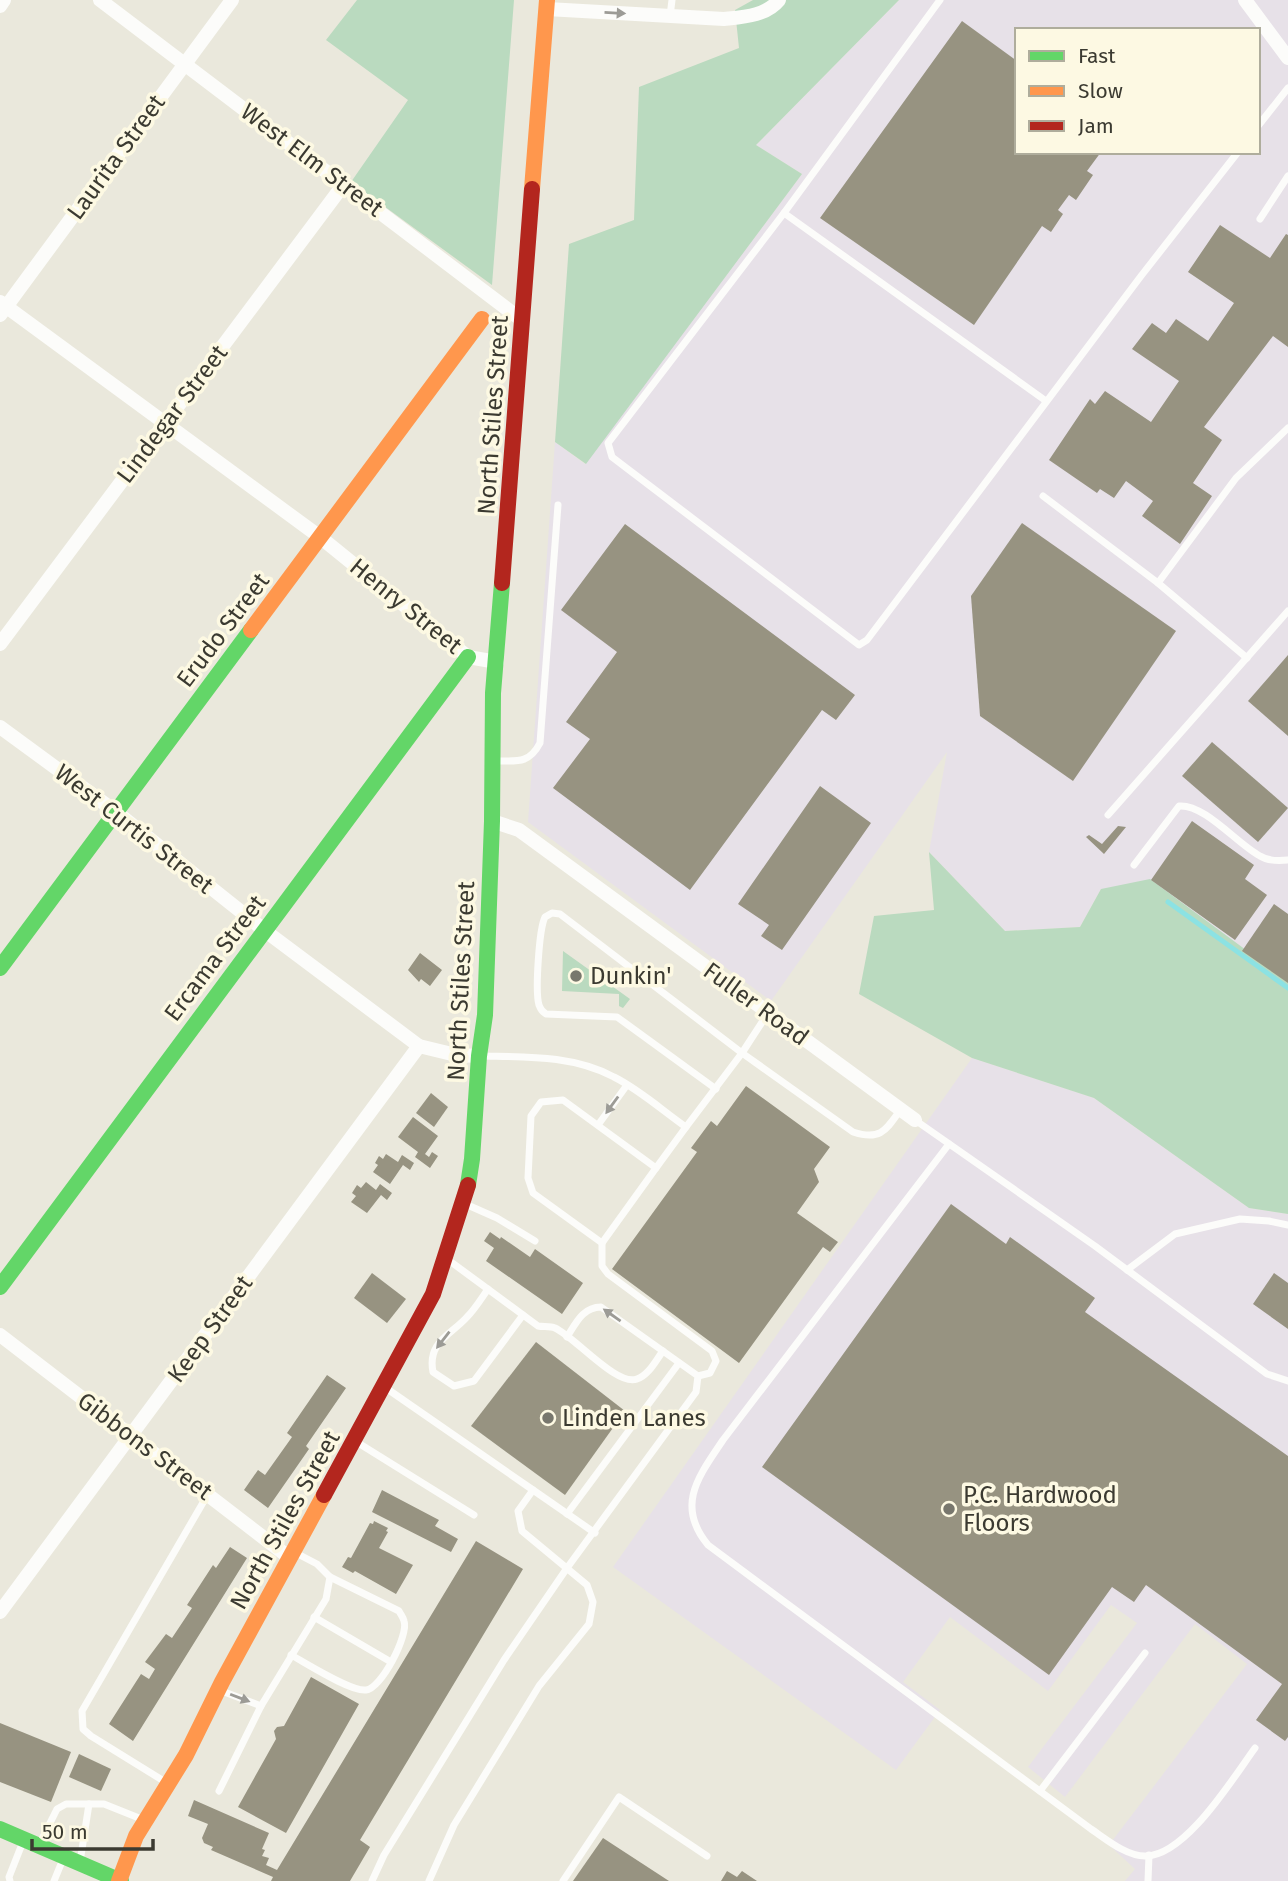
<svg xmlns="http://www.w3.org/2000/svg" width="1288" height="1881" font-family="'Fira Sans',sans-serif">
<rect width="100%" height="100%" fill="#eae8dc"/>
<!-- industrial -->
<g fill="#e7e1e8" fill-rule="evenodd">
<path d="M899,0h389v981l-187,-92 -21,38 -75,4 -76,-79 18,-100 -176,249 -243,-179 27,-380 30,22 217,-290 -46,-29zM1017,30h241v122h-241z"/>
<polygon points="972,1058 1094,1098 1249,1208 1288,1214 1288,1881 1125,1881 1135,1869 1109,1845 1247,1664 1195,1624 1065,1797 1028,1767 1137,1623 1111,1605 1048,1691 950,1617 903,1682 940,1710 896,1770 613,1567"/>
</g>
<!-- green -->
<g fill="#badabf">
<polygon points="357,0 514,0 492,285 351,182 408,100 326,40"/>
<polygon points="753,0 899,0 756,145 802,174 586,464 555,442 569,244 634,220 639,87 739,48 735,10"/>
<polygon points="929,852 1005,931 1080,927 1101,889 1150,879 1288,981 1288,1214 1249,1208 1094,1098 972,1058 859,994 874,916 934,910"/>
<polygon points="563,951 630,999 623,1008 619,1006 619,994 562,991"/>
</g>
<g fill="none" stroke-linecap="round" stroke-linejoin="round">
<!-- stream -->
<polyline stroke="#8ce2e3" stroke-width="5" points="1168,902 1288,988"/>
</g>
<!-- building -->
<g fill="#979381">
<polygon points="962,21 1017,61 1017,152 1101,152 1087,171 1093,175 1076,200 1069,195 1058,210 1063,214 1051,232 1042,226 974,325 820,218"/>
<polygon points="1220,225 1270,258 1286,234 1288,235 1288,347 1273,336 1204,427 1222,440 1193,483 1212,496 1180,544 1142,516 1153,501 1126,481 1114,498 1100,489 1097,493 1049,460 1090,399 1095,404 1105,391 1151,422 1179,381 1132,349 1152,323 1166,333 1176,319 1208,341 1234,303 1188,272"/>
<polygon points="1022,523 1176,631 1073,781 980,716 971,596"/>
<polygon points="625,524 855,695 836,720 822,710 690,890 553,788 590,739 566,722 617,652 561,610"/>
<polygon points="1288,655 1288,736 1248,701"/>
<polygon points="1212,742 1288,808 1258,842 1182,776"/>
<polygon points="820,786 871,823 782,950 761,936 769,925 738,904"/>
<polygon points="1192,821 1254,865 1245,879 1267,895 1235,940 1151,880"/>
<polygon points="1118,826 1126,827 1104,854 1086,837 1089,835 1102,844"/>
<polygon points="1274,904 1288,914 1288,983 1242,951"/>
<polygon points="420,953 442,970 430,986 421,979 419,982 408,970"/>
<polygon points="746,1086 830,1147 814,1169 819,1182 797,1213 838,1242 830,1252 823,1247 739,1363 612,1269 697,1152 691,1148 711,1121 717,1126"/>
<polygon points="431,1093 448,1107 434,1127 416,1113"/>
<polygon points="413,1117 438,1136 425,1154 429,1157 432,1152 438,1156 430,1168 415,1157 418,1152 398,1137"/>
<polygon points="386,1154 398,1162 402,1155 414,1163 410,1170 403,1165 390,1184 373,1172 378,1165 375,1163 379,1156 383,1159"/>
<polygon points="366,1182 376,1190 380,1184 392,1193 387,1200 381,1195 367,1213 351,1202 356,1196 352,1193 357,1185 361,1188"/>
<polygon points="951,1204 1006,1244 1010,1237 1095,1298 1085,1312 1288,1456 1288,1737 1285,1741 1256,1720 1282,1684 1146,1585 1134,1602 1112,1587 1049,1675 762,1467"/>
<polygon points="490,1232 500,1239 501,1237 530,1257 535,1249 583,1283 562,1314 486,1261 494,1248 484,1241"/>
<polygon points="372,1273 406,1299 387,1323 354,1298"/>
<polygon points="1274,1273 1288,1283 1288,1329 1253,1304"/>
<polygon points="536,1342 625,1411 565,1495 471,1426"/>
<polygon points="327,1375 346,1388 306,1446 309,1449 268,1508 244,1490 258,1470 265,1475 292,1437 287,1433"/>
<polygon points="382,1490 439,1520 435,1526 458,1539 451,1552 372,1512"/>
<polygon points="374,1521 388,1528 386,1531 388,1532 379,1548 413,1565 396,1594 355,1571 353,1573 342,1567 348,1557 351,1558 370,1523 373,1524"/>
<polygon points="476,1541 523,1569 360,1840 370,1847 350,1881 271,1881 273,1877 211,1850 213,1847 204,1843 202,1838 208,1824 188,1816 194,1800 269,1833 262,1849 265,1850 262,1856 269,1858 266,1865 277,1870"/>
<polygon points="230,1547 247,1558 133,1741 109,1724 141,1674 149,1679 155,1669 145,1662 166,1634 172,1638 192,1608 187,1605 213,1565 216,1568"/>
<polygon points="311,1677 359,1704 286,1833 238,1807 276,1739 274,1731 277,1727 284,1726"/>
<polygon points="0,1723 71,1752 51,1802 0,1782"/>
<polygon points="79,1754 111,1769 101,1791 69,1777"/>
<polygon points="603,1838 669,1881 573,1881"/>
<polygon points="727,1871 737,1877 742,1871 757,1881 721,1881"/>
</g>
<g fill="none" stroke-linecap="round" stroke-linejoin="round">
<!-- lane -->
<g stroke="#fcfcfa" stroke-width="7">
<polyline points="940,0 784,213 608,443 612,457 859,645 867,640 1141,276 1238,152"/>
<polyline points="670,16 672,0"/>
<polyline points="1258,126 1288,88"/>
<polyline points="784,213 1046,401"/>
<polyline points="1260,219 1288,176"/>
<polyline points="1043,496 1158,583"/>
<polyline points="1247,658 1158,583 1236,478 1288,428"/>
<path d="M496,761c21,0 33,3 44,-18l18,-238"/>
<polyline points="1108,815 1288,611"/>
<path d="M1134,865l45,-59c26,-2 58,38 81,50 8,5 19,5 28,4"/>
<path d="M481,1056c45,1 92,-1 133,21 26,13 49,34 72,50l-30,41 -93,-68 -22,2 -10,14 -3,62 5,15 69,50v23l6,8 104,77 4,10 -6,12 -12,3"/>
<path d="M716,1089l-99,-72 -71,-3c-4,-3 -5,-4 -7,-9 -4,-13 0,-76 6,-88l7,-4 8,1 182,139 111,79c28,9 33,-2 48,-23"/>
<polyline points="915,1120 1095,1246 1267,1374 1288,1381"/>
<polyline points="598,1125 627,1085"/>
<polyline points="686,1127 742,1053 768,1013"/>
<path d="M949,1144l-226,296c-24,36 -48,65 -15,105l383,284c15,10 35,27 54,27 40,1 88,-78 110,-108"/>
<polyline points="463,1203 497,1218 535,1241"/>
<polyline points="602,1243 656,1168"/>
<path d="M447,1259l91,67c5,1 12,0 17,2 20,9 62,59 82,51 12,-4 19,-19 26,-28"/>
<polyline points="1127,1270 1175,1234 1240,1219 1269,1221 1288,1225"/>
<path d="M488,1289c-7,10 -13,20 -21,28 -16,18 -40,25 -34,55l21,14 20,-5 49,-66"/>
<polyline points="383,1386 533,1490 518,1511 522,1531 587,1585 593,1602 589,1624 539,1686 454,1825 429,1881"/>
<polyline points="355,1441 474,1515"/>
<polyline points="533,1490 595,1533"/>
<polyline points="567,1514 679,1363"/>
<polyline points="314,1617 391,1662"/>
<path d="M291,1655c15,8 60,37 75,35 15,-1 43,-55 38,-69 -1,-4 -3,-6 -5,-10l-69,-34"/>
<polyline points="219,1690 261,1706"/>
<polyline points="167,1783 91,1736 83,1729 82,1711 208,1494"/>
<polyline points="219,1791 261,1706 326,1599 330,1577 317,1564 294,1552"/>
<polyline points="1040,1791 1145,1653"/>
<polyline points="39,1845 57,1809 66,1804 104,1804 144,1820"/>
<polyline points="80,1862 89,1804"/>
<polyline points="10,1881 9,1877 24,1839"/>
<polyline points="54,1881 63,1859"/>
<path d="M372,1881l12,-26 120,-195 63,-92 129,-176 2,-16 -97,-69c-18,0 -25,16 -34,30"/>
<polyline points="563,1881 619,1797 707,1856"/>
<polyline points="1148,1881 1149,1855"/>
</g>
<!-- street -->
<g stroke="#fcfcfa" stroke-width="14">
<polyline points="100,0 523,321"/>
<polyline points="1245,0 1288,58"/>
<polyline points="0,6 4,0"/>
<path d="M547,9l177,10c19,-2 42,-3 55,-19"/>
<polyline points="0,302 320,537 468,657 497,662"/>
<polyline points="0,315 232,0"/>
<polyline points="0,644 344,184"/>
<polyline points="0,727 116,812 264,930 419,1046 456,1055 479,1056"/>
<polyline points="492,821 519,830 915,1120"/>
<polyline points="0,1335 290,1558"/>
<polyline points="0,1612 419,1046"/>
</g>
<!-- fast -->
<g stroke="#63d668" stroke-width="16">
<polyline points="0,968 251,630"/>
<polyline points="468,1185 472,1159 479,1056 485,1015 492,821 493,693 502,583"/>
<polyline points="0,1287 468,657"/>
<polyline points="0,1829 121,1881"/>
</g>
<!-- slow -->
<g stroke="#ff974d" stroke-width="16">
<polyline points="532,189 547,0"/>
<polyline points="251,630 482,319"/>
<polyline points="119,1881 136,1836 186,1755 222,1682 324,1495"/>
</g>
<!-- jam -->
<g stroke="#b3261e" stroke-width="16">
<polyline points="502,583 532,189"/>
<polyline points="324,1495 433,1294 468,1185"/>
</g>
</g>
<!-- one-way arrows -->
<defs><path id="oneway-solid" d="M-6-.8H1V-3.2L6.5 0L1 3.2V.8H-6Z" transform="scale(1.75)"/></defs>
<g fill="#9c9b96">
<use href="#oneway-solid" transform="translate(615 13) rotate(3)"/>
<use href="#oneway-solid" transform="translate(612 1105) rotate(126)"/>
<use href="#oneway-solid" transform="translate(612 1315) rotate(-145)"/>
<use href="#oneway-solid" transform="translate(443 1340) rotate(128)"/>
<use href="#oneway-solid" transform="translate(240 1698) rotate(21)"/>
</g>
<!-- markers -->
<g fill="#78776d" stroke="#fdf9e3" stroke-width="2.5">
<circle cx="576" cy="976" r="7"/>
<circle cx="548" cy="1418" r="7"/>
<circle cx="949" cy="1509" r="7"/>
</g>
<g text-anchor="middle" stroke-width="7" stroke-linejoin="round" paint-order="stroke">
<!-- street labels -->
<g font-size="24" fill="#3b3a31" stroke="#fdf9e3">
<text transform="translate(116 157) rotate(-54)" y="8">Laurita Street</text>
<text transform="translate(312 160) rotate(37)" y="8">West Elm Street</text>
<text transform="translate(172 414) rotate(-53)" y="8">Lindegar Street</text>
<text transform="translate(493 415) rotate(-86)" y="8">North Stiles Street</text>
<text transform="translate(406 606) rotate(39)" y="8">Henry Street</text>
<text transform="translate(223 630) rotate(-53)" y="8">Erudo Street</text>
<text transform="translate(134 829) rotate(38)" y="8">West Curtis Street</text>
<text transform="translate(215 958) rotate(-53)" y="8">Ercama Street</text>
<text transform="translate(461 981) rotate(-87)" y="8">North Stiles Street</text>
<text transform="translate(756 1004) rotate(36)" y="8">Fuller Road</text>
<text transform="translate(210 1329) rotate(-54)" y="8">Keep Street</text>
<text transform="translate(145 1446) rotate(37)" y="8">Gibbons Street</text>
<text transform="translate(285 1520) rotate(-61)" y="8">North Stiles Street</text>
</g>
<!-- poi labels -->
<g font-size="24" fill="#3b3a31" stroke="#fdf9e3" text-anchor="start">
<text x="590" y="984">Dunkin'</text>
<text x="562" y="1426">Linden Lanes</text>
<text x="963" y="1503">P.C. Hardwood<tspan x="963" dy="28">Floors</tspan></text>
</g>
</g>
<!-- legend -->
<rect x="1015" y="28" width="245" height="126" fill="#fdf9e3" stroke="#afad9c" stroke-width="2"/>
<rect x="1029" y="51" width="35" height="10" fill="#63d668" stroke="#afad9c" stroke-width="2"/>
<text x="1078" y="63" font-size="21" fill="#3b3a31">Fast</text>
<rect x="1029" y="86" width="35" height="10" fill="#ff974d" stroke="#afad9c" stroke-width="2"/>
<text x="1078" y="98" font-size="21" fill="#3b3a31">Slow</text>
<rect x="1029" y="121" width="35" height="10" fill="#b3261e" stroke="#afad9c" stroke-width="2"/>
<text x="1078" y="133" font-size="21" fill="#3b3a31">Jam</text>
<!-- scale -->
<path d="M32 1839v10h121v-10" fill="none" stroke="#3b3a31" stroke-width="3.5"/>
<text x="42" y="1839" font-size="21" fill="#3b3a31" stroke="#fdf9e3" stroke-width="5" paint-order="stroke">50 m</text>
</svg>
